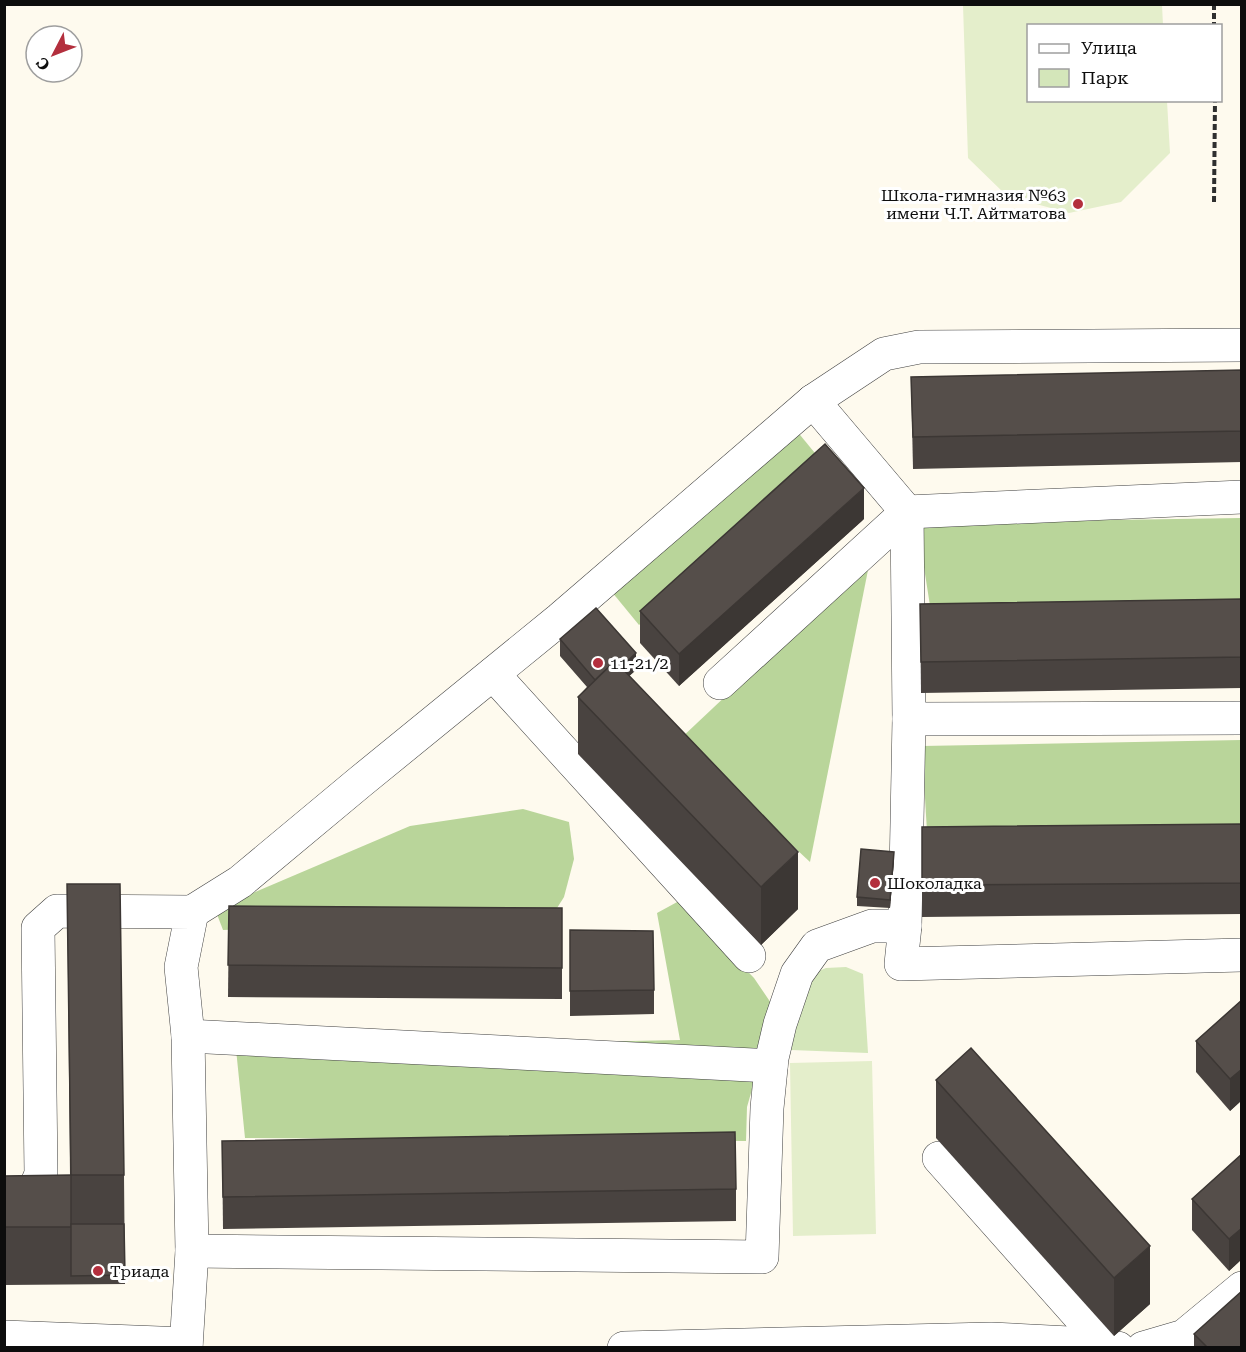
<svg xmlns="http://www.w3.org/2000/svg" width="1246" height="1352" font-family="'Roboto Serif',serif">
<rect width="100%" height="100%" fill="#fefaee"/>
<!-- green -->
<polygon fill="#d4e6ba" points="846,967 863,974 868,1053 791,1050 807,976 826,968"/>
<!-- forest -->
<g fill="#b9d59a">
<polygon points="796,430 828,469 639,625 607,586"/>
<polygon points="1241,518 1241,622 934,631 917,523"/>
<polygon points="870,560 810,862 679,740"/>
<polygon points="1241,740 1241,852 928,849 922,746"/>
<polygon points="523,809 569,822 574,859 564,897 552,916 510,919 223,930 215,909 410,826"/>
<polygon points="679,901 754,978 775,1009 747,1107 746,1141 245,1138 236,1049 680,1040 657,913"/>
</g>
<!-- pitch -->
<g fill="#e4eecb">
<polygon points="963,5 1162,5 1163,25 1028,26 1028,100 1167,101 1170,153 1121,202 1069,213 1007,196 968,158"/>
<polygon points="872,1061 876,1234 793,1236 790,1063"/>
</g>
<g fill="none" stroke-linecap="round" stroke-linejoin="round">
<defs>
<g id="minor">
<polyline points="813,401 884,354 919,347 1242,345"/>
<polyline points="493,674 749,956"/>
<polyline points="720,683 907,512 1242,497"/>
<polyline points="909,719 1242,718"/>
<polyline points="192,912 240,882 360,782 560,619 813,401 907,512 909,719 905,926 901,964 1242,955"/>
<polyline points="188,1036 771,1066"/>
<polyline points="939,1158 1106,1346"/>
<polyline points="4,1199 31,1198 41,1174 38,928 57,911 192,912 181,967 188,1036 192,1251 186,1348"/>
<polyline points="192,1251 762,1257 767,1108 772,1058 780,1024 797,974 817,946 872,926 905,926"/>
<polyline points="4,1337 186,1344"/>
<polyline points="624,1348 991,1339 1089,1344 1118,1348"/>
<polyline points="1143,1348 1184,1336 1242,1288"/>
</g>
</defs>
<!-- minor casing -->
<use href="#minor" stroke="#404040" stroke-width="34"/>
<!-- path -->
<g stroke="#2f2f2f" stroke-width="4" stroke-dasharray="6 3" stroke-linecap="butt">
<polyline points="1214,4 1214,26"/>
<polyline points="1214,202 1215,100"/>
</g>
<!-- minor -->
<use href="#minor" stroke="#fff" stroke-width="33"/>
</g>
<!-- wall -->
<g fill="#494340">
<polygon points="1242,370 1242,462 913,469 911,377"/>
<polygon points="864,519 679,686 640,643 640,611"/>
<polygon points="1242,599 1242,688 921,693 920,604"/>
<polygon points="560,639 636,670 629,676 798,909 761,945 578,754 578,697 587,687 560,656"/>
<polygon points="1242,824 1242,914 922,917 922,827"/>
<polygon points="894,860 890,908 857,906 857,897"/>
<polygon points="67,884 124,1175 125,1284 4,1285 4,1176 70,1175"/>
<polygon points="229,906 562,908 562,999 228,997"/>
<polygon points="570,930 654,990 654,1014 570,1016"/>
<polygon points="1242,1000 1242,1100 1230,1111 1196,1072 1196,1041"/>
<polygon points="936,1080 1150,1304 1114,1336 936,1138"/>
<polygon points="222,1141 736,1189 736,1221 223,1229"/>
<polygon points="1242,1154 1242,1259 1229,1271 1192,1230 1192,1199"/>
<polygon points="1194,1334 1242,1347 1194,1347"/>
</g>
<!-- shaded-wall -->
<g fill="#3c3734">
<polygon points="864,488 864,519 679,686 679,654"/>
<polygon points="636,653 636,670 600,702 600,685"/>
<polygon points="798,852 798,909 761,945 761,887"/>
<polygon points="894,852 894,860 890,908 890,900"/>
<polygon points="1242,1069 1242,1100 1230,1111 1230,1079"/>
<polygon points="1242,1228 1242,1259 1229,1271 1229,1239"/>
<polygon points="1150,1246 1150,1304 1114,1336 1114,1278"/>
</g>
<!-- building -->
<g fill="#554e4a" stroke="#3c3734" stroke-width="1.5">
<polygon points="1242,370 1242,431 913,437 911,377"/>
<polygon points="825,444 864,488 679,654 640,611"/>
<polygon points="1242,599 1242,657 921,662 920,604"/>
<polygon points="596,608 636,653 621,667 615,661 595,680 560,639"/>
<polygon points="615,661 798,852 761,887 578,697"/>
<polygon points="1242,824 1242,883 922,885 922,827"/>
<polygon points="861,849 894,852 890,900 857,897"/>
<polygon points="67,884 120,884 124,1175 71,1175"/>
<polygon points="229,906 562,908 562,968 228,965"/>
<polygon points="570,930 653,931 654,990 570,991"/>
<polygon points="1242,1000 1242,1069 1230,1079 1196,1041"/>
<polygon points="971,1048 1150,1246 1114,1278 936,1080"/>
<polygon points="735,1132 736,1189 223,1197 222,1141"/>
<polygon points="1242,1154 1242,1228 1229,1239 1192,1199"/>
<polygon points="71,1175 71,1227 4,1227 4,1176"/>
<polygon points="71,1224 124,1224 125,1275 71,1276"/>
<polygon points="1242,1291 1242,1347 1207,1347 1194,1334"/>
</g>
<!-- markers -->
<g fill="#b32f3d" stroke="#fff" stroke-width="2">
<circle cx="1078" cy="204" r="6"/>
<circle cx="598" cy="663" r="6"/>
<circle cx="875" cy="883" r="6"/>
<circle cx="98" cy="1271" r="6"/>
</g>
<g text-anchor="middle" stroke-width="6" stroke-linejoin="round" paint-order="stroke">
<!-- poi labels -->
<g font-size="16" fill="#0d0d0d" stroke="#fff" text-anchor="start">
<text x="1066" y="201" text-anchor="end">Школа-гимназия №63<tspan x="1066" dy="18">имени Ч.Т. Айтматова</tspan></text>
<text x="610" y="669">11-21/2</text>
<text x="887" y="889">Шоколадка</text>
<text x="110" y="1277">Триада</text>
</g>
</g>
<!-- border -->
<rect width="1246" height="1352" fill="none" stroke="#0d0d0d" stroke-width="12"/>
<!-- legend -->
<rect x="1027" y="24" width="195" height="78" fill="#ffffff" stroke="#9e9e9e" stroke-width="1.5"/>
<rect x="1039" y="44" width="30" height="9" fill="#ffffff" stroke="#9e9e9e" stroke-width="1.5"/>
<text x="1081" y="54" font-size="18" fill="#0d0d0d">Улица</text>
<rect x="1039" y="69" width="30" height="18" fill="#d4e6ba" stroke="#9e9e9e" stroke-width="1.5"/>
<text x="1081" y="84" font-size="18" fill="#0d0d0d">Парк</text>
<!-- north arrow -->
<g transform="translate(54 54) rotate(228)"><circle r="28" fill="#ffffff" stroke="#9e9e9e" stroke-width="1.5"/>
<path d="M0-4.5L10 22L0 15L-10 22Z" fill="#b32f3d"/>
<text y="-9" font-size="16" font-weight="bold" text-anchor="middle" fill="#0d0d0d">С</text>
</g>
</svg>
